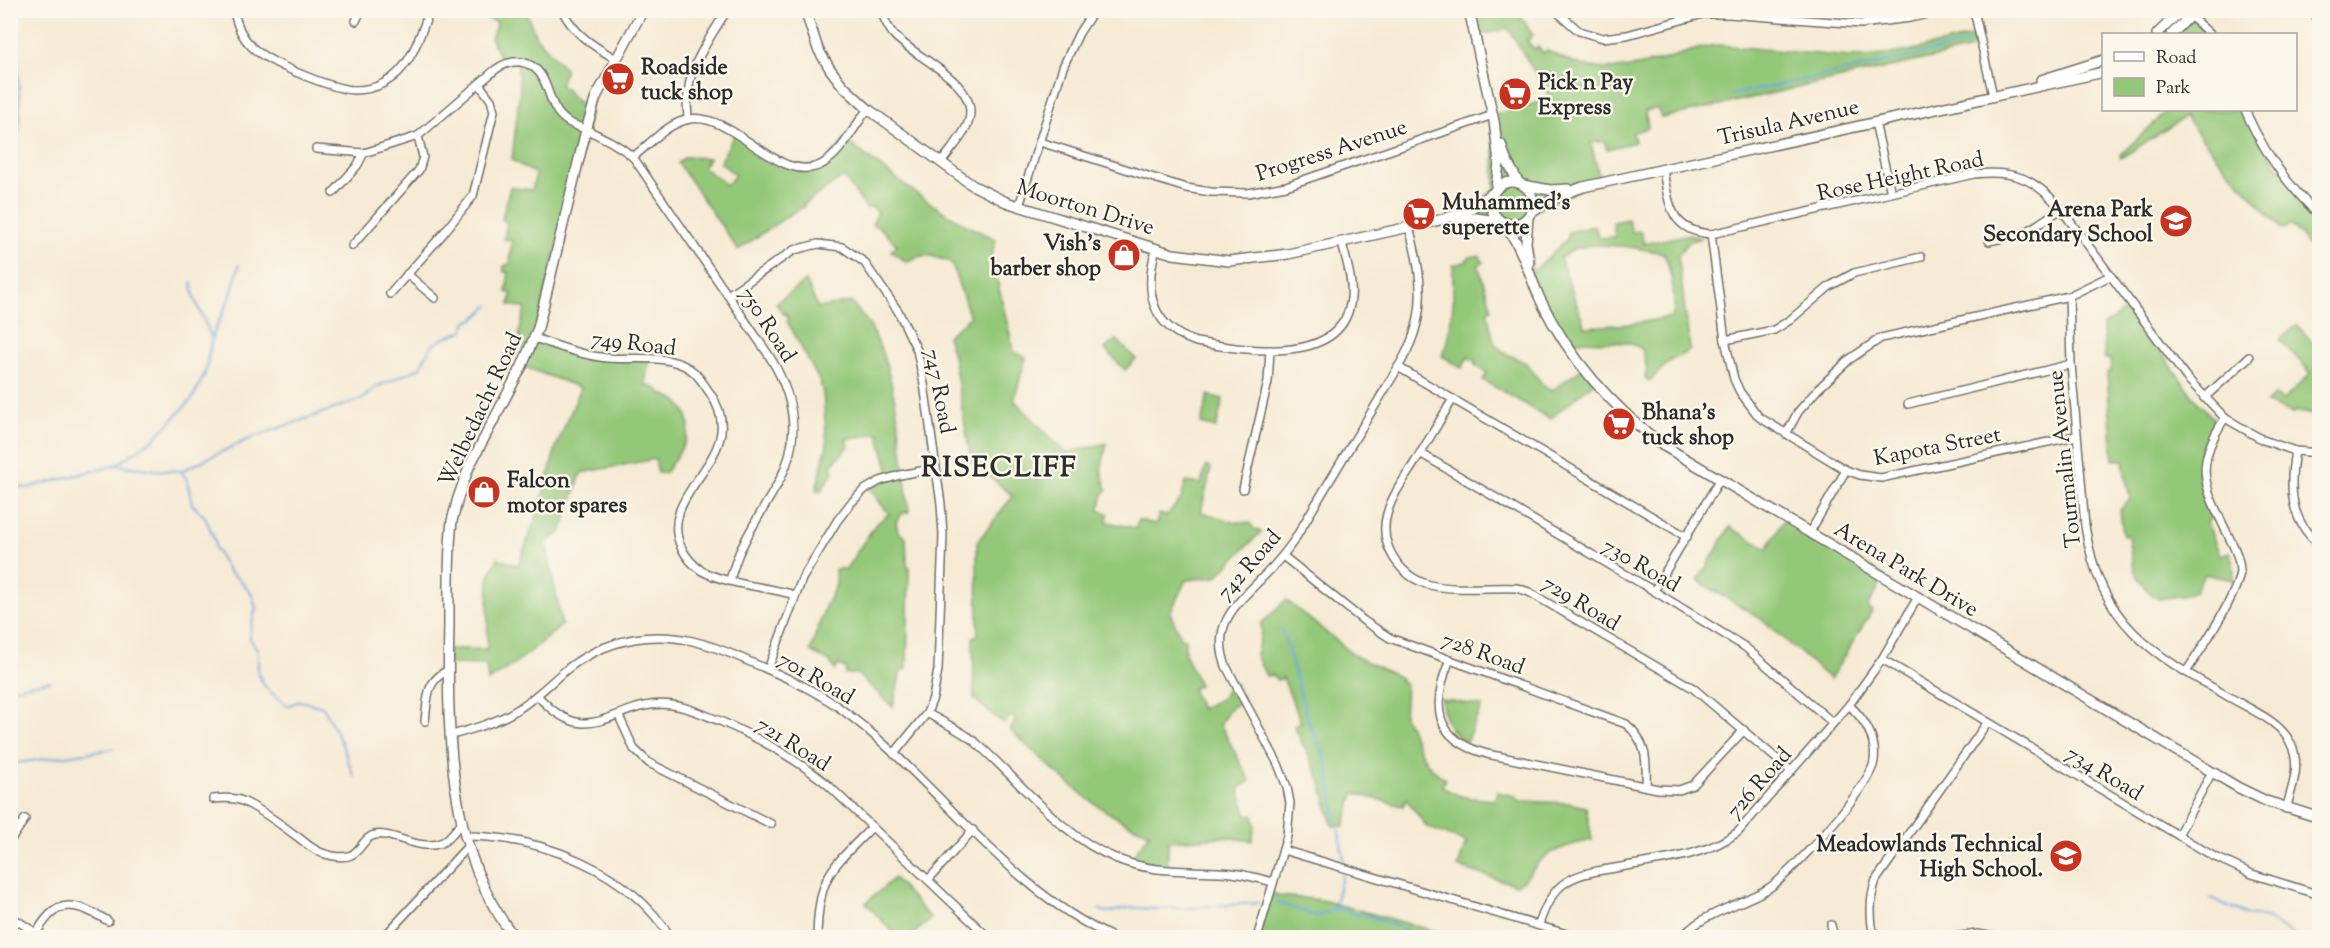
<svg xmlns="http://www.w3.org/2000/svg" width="2330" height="948" font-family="'Sorts Mill Goudy',serif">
<rect width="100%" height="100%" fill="#fbf7ec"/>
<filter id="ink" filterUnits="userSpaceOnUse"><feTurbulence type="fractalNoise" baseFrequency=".0167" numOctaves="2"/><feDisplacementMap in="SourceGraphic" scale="12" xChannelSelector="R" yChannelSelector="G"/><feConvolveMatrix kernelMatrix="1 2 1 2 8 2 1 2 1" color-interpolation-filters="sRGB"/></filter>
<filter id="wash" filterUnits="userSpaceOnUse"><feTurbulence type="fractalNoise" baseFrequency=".008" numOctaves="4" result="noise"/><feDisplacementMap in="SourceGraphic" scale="24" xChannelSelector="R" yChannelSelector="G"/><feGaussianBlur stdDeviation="1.35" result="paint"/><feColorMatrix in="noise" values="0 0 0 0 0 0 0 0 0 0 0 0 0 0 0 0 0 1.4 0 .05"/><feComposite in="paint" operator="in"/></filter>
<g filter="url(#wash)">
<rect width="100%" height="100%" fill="#f6ead4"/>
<!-- green -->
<g fill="#94c879" stroke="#607a52" stroke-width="1.5" fill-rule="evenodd">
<path d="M481,11h45l10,26 30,33 -6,14 30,30 -56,224 35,12 80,10 -4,24 14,6v3c11,3 17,6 24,15 16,23 -5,46 -18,65h-7l-3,-14 -74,14 -20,60 -15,9 16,83 -43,36 -31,20 -2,-16 -38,-1v-15h39l2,-73 9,-18 20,8 22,-59 16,-60 25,-59 -59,-22 4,-10 -7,-22 6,-26 -16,-3 3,-11 -6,-2 3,-20h-5v-6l7,-3 -1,-7 2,-15 -8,-2 3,-16 -5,-4 8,-32 22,3 4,-16 -24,-14 8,-70 -3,-28 -14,2 -12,-25 6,-17 -17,-6z"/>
<path d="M1471,11h46l16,24 -6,6 7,8 4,-2 5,6 4,-3c36,22 67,23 108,12 22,-5 40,-15 63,-17l132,12c42,0 82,-11 123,-21l3,12 -315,70 -3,-10 -13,3 3,17 -15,4 2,10 -28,7 -3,-8 -13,2 10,41 -19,4 -49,24 -4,7 3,54 36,-35v-6l27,-6 3,12 17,-1 -2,-15 15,-3 4,13 9,-1 3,13 46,-10 10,4 -12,4 -10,13 12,95 -20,11 -21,20 -4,-4 2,-8 -5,-20 -12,-6 -66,-3 -59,-115 -23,-5 -16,-9 29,-22 -2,-74 58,-16 -43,-71 -31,8zM1592,245l32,1 39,7c7,10 15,53 9,64l-41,7 -46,3 -25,-69 14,-9z"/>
<polygon points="2191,16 2210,34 2173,34"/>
<polygon points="2168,110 2245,110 2273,159 2319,216 2319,253 2314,247 2311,249 2291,224 2283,230 2221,162 2185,117 2121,158 2120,155"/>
<path d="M735,134l62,34 26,-4 22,-24c48,36 95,76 151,99l-5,20 11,10 -7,2 19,81 12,5 -12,43 52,53 41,-10 -6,27 6,20 -4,4 -4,17 9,2 -1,9 29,6 2,-8 18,4 3,-10 7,2 15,-17 5,-17 15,2 5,-18 5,2 -10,44 32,10 17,1 4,6 7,3 -45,45 -30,3 -16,33 11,25h4v15l14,32 -7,4 9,20 21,-11 7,-14 4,-3 11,20 -13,6 -11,17 30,57 -11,7 7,27h7l2,10 -3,16 -28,-4 -56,4v30l-40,-9 22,-29c-57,-20 -96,-64 -140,-103l6,-10 -6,-4 -6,8 -30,-25 -1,-62 5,-2 -1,-93 36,-46 -42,-35 -18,-106 -6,-19 23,-19 -19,-55c-20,-6 -26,-11 -45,0l-15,-11 6,-6 -17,-17 -8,-4 6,-11 -5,-6 -7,1 -22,-31 -40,27v3l-9,4 -57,39 -60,-87 7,-6 24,1 -6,9 24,18 8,-10 -15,-13z"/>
<polygon points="1480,256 1483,262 1478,265 1492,309 1487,311 1494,343 1505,353 1526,363 1544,386 1551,391 1583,368 1594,382 1550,419 1483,380 1487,373 1475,365 1476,362 1468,357 1462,368 1442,356 1448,341 1453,305 1453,265 1465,262 1470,257"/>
<path d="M806,281l12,27 33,-6c7,9 17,19 22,29 27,56 28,121 36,181l-6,1 -7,9 2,10 8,6 1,27 2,1 -2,103 -6,1 -8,37 -36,-33h-12l1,-6 -8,-3 -3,5 -5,-8 -20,-11 15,-44 11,-22 -1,-16h11l29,-44 14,-11 -20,-26 22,-11 -13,-44 -32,6 3,7 -19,20 4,5 -14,21 -4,-2 11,-45 -4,-52 -3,-11 -33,-61 2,-2 -4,-6 -2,1 -7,-11z"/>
<path d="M2128,308l69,93 17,18c-2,10 -9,18 -12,27 -7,25 0,49 10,71l-5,5 13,33 10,-3 4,17 -1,11 -29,-6 -9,18 -8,3 -29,4c-26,-18 -26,-35 -30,-64h-5l-3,-26 10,-10c-2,-14 -6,-25 -7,-39h-10l-6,-87 4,-1 -1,-13h-5l-2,-33z"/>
<polygon points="2297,325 2319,350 2318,416 2294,411 2293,413 2266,403 2275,395 2283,400 2311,373 2280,340"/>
<polygon points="1116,339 1136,359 1125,370 1105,349"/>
<polygon points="1208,395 1223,399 1216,428 1201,424"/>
<polygon points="1785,518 1885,577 1867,607 1872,611 1830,679 1762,619 1698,581 1730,527 1767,549"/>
<path d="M1286,600l71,57 44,21 -1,2 6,5 -2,31 3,8h2c8,23 15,42 36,55l-3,7c15,13 33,12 52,14l3,-8 19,4v3l6,2 46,2 18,4 6,33c-17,4 -35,8 -49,18 -10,8 -15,22 -27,27l-58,-18 8,-25 -39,-15 -21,-28 -3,7 -49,-13 -10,33h-11l-14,-49 -25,-51 7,-4 -18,-44 -6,2 -4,-5 -7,1 -10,-21 6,-24 -1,-7z"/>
<path d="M1441,699l41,7 -16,36c-18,-10 -22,-24 -25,-43z"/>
<polygon points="894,878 931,919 910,937 897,937 866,903"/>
<polygon points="1270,892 1279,896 1322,900 1456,937 1257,938"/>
</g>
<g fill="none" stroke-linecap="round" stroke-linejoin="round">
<!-- stream -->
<g stroke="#70a8df" stroke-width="2">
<polyline points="1731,95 1879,64 1971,42"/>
<polyline points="10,195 20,117 16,21"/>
<polyline points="192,282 194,297 211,336"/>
<polyline points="116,465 154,439 192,399 205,374 212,337 231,295 239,265"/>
<polyline points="181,471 251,438 362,399 376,387 420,368 431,346 444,338 463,331 467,321 473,320 489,306"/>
<polyline points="10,486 27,488 116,465 156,470 181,471 187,480 192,504 205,517 215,541 215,548 228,571 240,580 252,595 256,608 250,632 250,639 258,650 258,674 266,688 287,706 300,701 323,707 341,742 354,776"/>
<polyline points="1282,629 1308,720 1326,760 1344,860 1344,869 1334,908"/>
<polyline points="10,689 50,681"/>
<polyline points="10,764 113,749"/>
<polyline points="2211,898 2248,915 2267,918 2296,938"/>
<polyline points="1277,902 1316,916 1340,908 1355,914 1370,916 1425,938"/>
<path d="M1099,909c9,7 21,-1 32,-1 7,-1 15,1 23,1 35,0 70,-4 104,-6"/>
</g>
</g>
</g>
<g filter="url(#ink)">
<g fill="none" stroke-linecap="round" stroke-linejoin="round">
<defs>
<g id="street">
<path d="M234,10c2,14 8,27 18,37 16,16 78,41 101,43 11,0 22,-2 31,-7 27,-14 35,-46 46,-73"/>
<path d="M562,10c12,24 31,36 54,49"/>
<path d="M881,10c3,9 7,18 13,25 22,24 85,47 75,85 -4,15 -19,30 -28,43"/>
<polyline points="1555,10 1579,31 1603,38 1627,35 1703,14 1729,14 1861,24 1910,18 1945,10"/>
<polyline points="1974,10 1993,96"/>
<polyline points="2315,10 2320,35"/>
<polyline points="2188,14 2210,34"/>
<polyline points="356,21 361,10"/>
<path d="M2245,110c17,39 43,76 75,106"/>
<path d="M688,119c-5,-48 15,-69 39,-109"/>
<polyline points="1875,122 1891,193"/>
<polyline points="1040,142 1186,188 1211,192 1248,193 1286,186 1493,115"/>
<path d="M316,149l48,4 54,-17 77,-66c8,-6 16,-9 26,-8 31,6 23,41 43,57 5,5 14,7 21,10 17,8 33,15 48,28l135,197c27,42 35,85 9,131 -11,20 -24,39 -34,60 -6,10 -9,23 -13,34"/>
<path d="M633,157c17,-13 34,-34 57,-38 45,-7 91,70 134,44 19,-12 30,-37 44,-54"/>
<path d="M1663,170c6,34 7,61 48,64l263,-60c40,-4 61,4 87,35l125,168 39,41 38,22 32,11 25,2"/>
<polyline points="333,193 357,166 364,153"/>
<polyline points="1019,206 1063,67 1079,33 1094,10"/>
<polyline points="1711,234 1725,340 1734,379 1740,392 1759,417 1846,470 1860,475 1881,478 2076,436"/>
<polyline points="1989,241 2025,233 2061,209"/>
<polyline points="352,246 419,170 423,157 418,136"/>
<path d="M1156,248c-12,43 -6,78 40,94 47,8 148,26 155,-44 2,-18 -5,-38 -9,-55"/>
<polyline points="407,274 435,298"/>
<polyline points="390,294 442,235 473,196 494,111 491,100 479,84"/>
<polyline points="728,295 794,250 818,244 842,247 864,262 898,311 917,350 924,384 941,504 943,535 938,670 933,698 927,713 894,754"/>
<path d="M2069,296l2,68 14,162c16,104 71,130 155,177 19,11 40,20 50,39 12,23 2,45 -4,67"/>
<path d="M534,338c22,7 43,16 66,19 28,5 64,-5 90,12 9,6 14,16 20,24 44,64 -55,97 -29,154 5,10 12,18 21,24 24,13 66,16 93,24"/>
<polyline points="1725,340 1774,330 1790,320 1830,286 1854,273 1921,257"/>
<polyline points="1398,367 1687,537"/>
<polyline points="2204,398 2249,357"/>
<path d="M1453,399c-13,21 -25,42 -38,63 -10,16 -23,33 -28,52 -9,31 13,63 43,71 25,6 60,2 87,3l12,4 164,96 98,83"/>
<polyline points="1908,404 2071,364"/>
<polyline points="1786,434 1798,412 1818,389 1850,359 1881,338 2069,296 2110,276"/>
<path d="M2295,451c-6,35 -6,70 25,94"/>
<polyline points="1420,453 1654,591 1745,647 1833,723"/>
<polyline points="1243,489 1268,382 1270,350"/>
<polyline points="1810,532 1846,470"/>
<path d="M1283,556l81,65 26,17 236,86c21,17 21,37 20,63"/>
<polyline points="1654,591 1720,479"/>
<path d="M1450,659c-19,47 -17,80 37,95l171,35 21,1 14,-5 51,-55"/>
<polyline points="1882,659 2213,856 2252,874 2320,895"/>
<polyline points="768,669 802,579 837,521 850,504 864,490 880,481 900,475 936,468"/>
<path d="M2186,672c14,-21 52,-77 54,-101 0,-12 -5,-23 -11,-34 -24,-50 -37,-69 -4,-119"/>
<path d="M537,695c54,61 78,2 135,10 17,2 32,10 48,16 39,17 74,36 107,63l162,154"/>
<path d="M927,713c15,9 33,17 47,28 46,39 85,94 141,117 35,15 68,12 104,14 19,0 37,6 54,10"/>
<polyline points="619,716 634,749 649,763 771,824"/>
<path d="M425,721c3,-23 0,-39 23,-51"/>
<path d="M452,735c21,-6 45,-13 63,-24 17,-10 31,-24 46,-37 21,-18 46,-30 73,-35 42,-7 76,5 114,22 31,13 61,26 89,45 98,70 166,182 278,232"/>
<path d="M213,799c8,-1 16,-1 23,0 14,3 47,27 59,36 9,6 16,14 27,18 48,16 31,-23 63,-18 18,3 40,16 58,7 7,-4 13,-13 19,-20"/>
<polyline points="2178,835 2212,772"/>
<path d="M464,836c77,0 165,34 207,102"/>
<polyline points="10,841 25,819"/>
<polyline points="1283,850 1580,938"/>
<polyline points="929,879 973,830"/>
<polyline points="10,916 36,933"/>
<path d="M1539,924c5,-14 11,-29 23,-39 15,-12 35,-14 53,-17 41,-8 88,-10 123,-36l111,-127 33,-46 36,-62"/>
<polyline points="1831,925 1834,938"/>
<path d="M34,938c21,-41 38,-38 74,-17"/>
<polyline points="383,938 467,847"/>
<path d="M817,938c1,-63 14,-69 55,-111"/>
<path d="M1257,938l30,-102 3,-33 -3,-16 -9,-23 -52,-98c-16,-43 12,-63 39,-91 11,-11 21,-23 30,-36 27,-46 55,-92 83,-138 15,-26 35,-53 40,-83 6,-30 -1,-62 -9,-91"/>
<path d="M1683,938c9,-21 65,-36 86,-50 23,-15 102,-102 105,-127 3,-23 -9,-41 -25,-56"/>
<path d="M1874,938c-4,-20 -5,-39 2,-58l111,-157"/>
<polyline points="1945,938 1977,934 2001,938"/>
</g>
<g id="secondary">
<polyline points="805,10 818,49 830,69 843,86 868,109 972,185 1006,202 1173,254 1229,261 1288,254 1436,221 1466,212 1494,192"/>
<polyline points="1469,10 1494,121 1499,163 1496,188"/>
<polyline points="2157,34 2182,10"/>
<polyline points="2172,34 2196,10"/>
<polyline points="2041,80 2104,60"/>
<polyline points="1501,144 1506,160 1519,183"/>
<circle cx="1512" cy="203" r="21"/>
<polyline points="1523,185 1550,190 1568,189"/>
<polyline points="1532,211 1561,195 1583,187 2104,72"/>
<polyline points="1528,217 1526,243 1529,262"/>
<polyline points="1456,219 1475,218 1499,221"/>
<path d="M1505,224c4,8 10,15 14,24 9,18 14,37 23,55 29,58 70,104 122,143l575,342 27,13 54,17"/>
<path d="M515,938c-69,-86 -68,-212 -66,-316 0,-34 -1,-68 3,-101l6,-23 11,-31 53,-101 16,-38 48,-198 10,-33 47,-87"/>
</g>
</defs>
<!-- street casing -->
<use href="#street" stroke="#726e66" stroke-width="10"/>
<!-- secondary casing -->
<use href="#secondary" stroke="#726e66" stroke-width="12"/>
<!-- street -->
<use href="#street" stroke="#fff" stroke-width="7"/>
<!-- secondary -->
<use href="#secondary" stroke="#fff" stroke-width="9"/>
</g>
</g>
<!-- icons -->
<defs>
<symbol id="supermarket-disc" viewBox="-11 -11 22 22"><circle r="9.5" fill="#c8321e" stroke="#fbf7ec"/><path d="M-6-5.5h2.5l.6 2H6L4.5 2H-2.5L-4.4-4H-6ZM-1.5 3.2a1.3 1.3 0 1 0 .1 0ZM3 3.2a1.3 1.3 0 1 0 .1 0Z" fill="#fff"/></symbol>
<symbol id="school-disc" viewBox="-11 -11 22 22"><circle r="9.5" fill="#c8321e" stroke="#fbf7ec"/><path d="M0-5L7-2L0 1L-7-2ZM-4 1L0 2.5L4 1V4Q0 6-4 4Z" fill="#fff"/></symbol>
<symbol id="shop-disc" viewBox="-11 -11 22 22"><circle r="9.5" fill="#c8321e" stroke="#fbf7ec"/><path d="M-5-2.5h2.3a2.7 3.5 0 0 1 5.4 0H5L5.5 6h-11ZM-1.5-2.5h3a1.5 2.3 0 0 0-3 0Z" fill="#fff"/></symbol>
</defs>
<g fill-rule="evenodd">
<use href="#supermarket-disc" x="599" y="60" width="38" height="38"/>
<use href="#supermarket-disc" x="1496" y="75" width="38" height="38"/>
<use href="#supermarket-disc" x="1400" y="195" width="38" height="38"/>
<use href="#school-disc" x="2157" y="202" width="38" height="38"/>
<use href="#shop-disc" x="1105" y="236" width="38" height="38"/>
<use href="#supermarket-disc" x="1600" y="405" width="38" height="38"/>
<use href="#shop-disc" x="465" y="473" width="38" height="38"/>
<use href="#school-disc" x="2047" y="837" width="38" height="38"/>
</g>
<g text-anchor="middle" stroke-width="5" stroke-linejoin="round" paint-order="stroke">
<!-- poi labels -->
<g font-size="22" font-weight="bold" fill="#2b2b2b" stroke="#fbf7ec" text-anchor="start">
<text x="641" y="74">Roadside<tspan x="641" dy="25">tuck shop</tspan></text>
<text x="1538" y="89">Pick n Pay<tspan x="1538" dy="25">Express</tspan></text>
<text x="1442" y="209">Muhammed's<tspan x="1442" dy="25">superette</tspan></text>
<text x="2153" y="216" text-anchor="end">Arena Park<tspan x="2153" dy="25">Secondary School</tspan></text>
<text x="1101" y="250" text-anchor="end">Vish's<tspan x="1101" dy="25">barber shop</tspan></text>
<text x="1642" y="419">Bhana's<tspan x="1642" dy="25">tuck shop</tspan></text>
<text x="507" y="487">Falcon<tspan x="507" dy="25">motor spares</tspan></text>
<text x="2043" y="851" text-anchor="end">Meadowlands Technical<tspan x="2043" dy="25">High School.</tspan></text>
</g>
<!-- street labels -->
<g font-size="22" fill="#2b2b2b" stroke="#fbf7ec">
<text transform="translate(1788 121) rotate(-13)" y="8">Trisula Avenue</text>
<text transform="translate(1331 149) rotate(-18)" y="8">Progress Avenue</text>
<text transform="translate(1900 175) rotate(-12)" y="8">Rose Height Road</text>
<text transform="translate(1086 206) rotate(17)" y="8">Moorton Drive</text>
<text transform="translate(769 324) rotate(57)" y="8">750 Road</text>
<text transform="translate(634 342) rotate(7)" y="8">749 Road</text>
<text transform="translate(941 391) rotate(79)" y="8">747 Road</text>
<text transform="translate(479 409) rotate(-65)" y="8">Welbedacht Road</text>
<text transform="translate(1937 445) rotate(-11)" y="8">Kapota Street</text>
<text transform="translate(2063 459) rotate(-96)" y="8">Tourmalin Avenue</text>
<text transform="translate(1248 564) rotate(-49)" y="8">742 Road</text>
<text transform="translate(1642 564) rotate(30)" y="8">730 Road</text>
<text transform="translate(1907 568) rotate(31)" y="8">Arena Park Drive</text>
<text transform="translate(1582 602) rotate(31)" y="8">729 Road</text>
<text transform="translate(1484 652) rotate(20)" y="8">728 Road</text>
<text transform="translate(817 677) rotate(30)" y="8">701 Road</text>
<text transform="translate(794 743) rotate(32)" y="8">721 Road</text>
<text transform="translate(2105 772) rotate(31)" y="8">734 Road</text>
<text transform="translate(1758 782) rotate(-49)" y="8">726 Road</text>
</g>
<!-- district labels -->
<g font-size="28" font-weight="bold" letter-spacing="1.5" fill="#2b2b2b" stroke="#fbf7ec">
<text x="999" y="476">RISECLIFF</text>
</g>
</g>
<!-- margin -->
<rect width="2330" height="948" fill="none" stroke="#fbf7ec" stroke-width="36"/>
<!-- legend -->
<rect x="2102" y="33" width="195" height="78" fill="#fbf7ec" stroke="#a8a59f" stroke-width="1.5"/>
<rect x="2114" y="52" width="30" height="9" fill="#ffffff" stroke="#a8a59f" stroke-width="1.5"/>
<text x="2156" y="63" font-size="18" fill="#2b2b2b">Road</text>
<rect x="2114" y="78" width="30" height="18" fill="#94c879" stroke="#a8a59f" stroke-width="1.5"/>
<text x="2156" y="93" font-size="18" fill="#2b2b2b">Park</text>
</svg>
